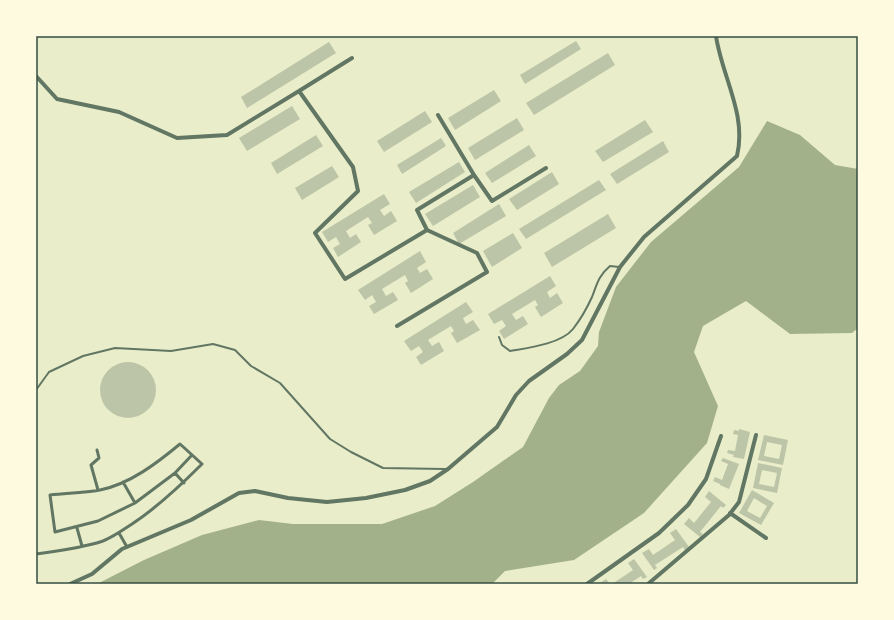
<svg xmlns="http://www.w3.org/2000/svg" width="894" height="620" viewBox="0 0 894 620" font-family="'PT Sans Narrow',sans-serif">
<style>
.water{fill:#a3b18a}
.building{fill:#bcc5a7;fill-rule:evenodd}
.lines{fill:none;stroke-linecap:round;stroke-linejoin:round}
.service{stroke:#617663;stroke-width:2}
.pedestrian{stroke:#617663;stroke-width:3}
.minor{stroke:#617663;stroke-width:4}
.neatline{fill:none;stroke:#344e41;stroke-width:1.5}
</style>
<rect width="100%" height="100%" fill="#e9edc9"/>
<path class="water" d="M767 121 800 135 835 165 858 169V328L852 333 790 334 746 301 703 326 694 352 718 406 707 443 644 513 574 560 505 571 492 584H97L144 560 202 535 259 520 293 524H382L435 506 473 482 523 447 549 398 559 385 580 371 598 346 599 332 616 287 651 242 739 167Z"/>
<path class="building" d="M576 41 581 49 525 84 520 75Z
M329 42 336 53 247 108 241 97Z
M608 53 615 65 534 115 526 103Z
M494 90 501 101 455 130 448 118Z
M292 106 300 119 247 151 239 138Z
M425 111 432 122 384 152 377 141Z
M517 118 524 130 475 160 468 148Z
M645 120 653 132 603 162 595 151Z
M316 135 323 146 277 174 271 163Z
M441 138 446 146 402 174 397 165Z
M663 141 669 152 617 184 610 174Z
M529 145 536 156 492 183 485 173Z
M459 162 465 172 416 203 409 192Z
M332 166 339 177 302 200 295 188Z
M552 172 559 184 517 210 509 199Z
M599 180 606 190 526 239 519 229Z
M473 185 480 197 433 226 425 214Z
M384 194 390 204 380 210 384 216 391 211 397 221 374 235 368 225 372 223 368 217 346 231 350 238 356 234 361 242 338 257 333 248 340 244 336 237 328 242 322 232Z
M499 204 506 216 459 244 453 233Z
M608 214 616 228 552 267 544 253Z
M513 233 522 248 492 267 483 251Z
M420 251 426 262 417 268 420 273 427 269 433 279 411 293 405 283 408 281 405 275 382 289 386 296 393 292 398 300 374 314 369 306 376 302 372 295 365 300 358 290Z
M550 276 556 286 547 292 550 298 557 293 563 303 541 317 535 307 538 305 535 300 512 314 516 320 523 316 528 324 504 339 499 331 506 326 502 320 494 324 488 314Z
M466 302 473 312 463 318 466 324 473 320 480 330 457 343 451 333 454 331 451 326 428 340 432 346 439 342 444 351 421 365 416 357 423 352 419 346 411 351 404 341Z
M100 390a28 28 0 1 1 56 0a28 28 0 1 1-56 0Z
M739 429 750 432 744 459 733 457 734 455 727 453 728 450 735 451 738 435 733 434 734 430 739 431Z
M764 435 788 440 783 465 758 460ZM767 442 782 445 779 459 764 456Z
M723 458 739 464 729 489 720 485V484L713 481 715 477 722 480 728 464 721 461Z
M758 463 782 468 777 493 753 488ZM762 470 777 473 774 487 759 484Z
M752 490 774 503 761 525 739 513ZM754 498 767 506 760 518 747 511Z
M709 491 726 505 723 508 721 506 700 532 703 534 700 537 684 524 689 518 694 523 711 502 705 497Z
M676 529 689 547 685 550 683 547 655 565 657 568 654 570 642 553 649 549 653 555 675 540 670 533Z
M634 559 647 577 643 579 641 576 629 584H612L633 570 628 563Z
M606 579 610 584H601L600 583Z"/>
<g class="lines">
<path class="service" d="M499 337 502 345 510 351C527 348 561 344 573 329 580 320 587 308 592 297 597 284 599 275 610 266L619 267
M36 390 49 372 83 356 115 348 171 351 213 344 235 350 251 366 280 383 330 439 351 452 383 468 445 469"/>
<path class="pedestrian" d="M97 450 99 458 91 465 98 490
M175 473 184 483
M135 503 175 473 192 455
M77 528 82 546
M119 533 127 547
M36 554C58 551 82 548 103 541 113 537 123 530 132 524 158 507 180 486 202 464L180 444C157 463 130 484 100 490 83 493 67 493 50 495L55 532 98 521 135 503 123 482"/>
<path class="minor" d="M352 58 299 91 353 167 358 191 315 233 345 279 427 230 477 253 487 272 397 326
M36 76 57 99 119 112 177 138 227 135 299 91
M474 175 492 201 546 168
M427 230 417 210 474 175 438 115
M730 513 766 538
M70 584 92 574 122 549 191 520 239 493 255 491 288 498 327 502 366 498 405 490 430 481 448 469 497 427 516 395 529 381 567 354 582 340 620 267 644 237 737 156C747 114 722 77 716 36
M587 584 659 533 688 505 706 479 721 436
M648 584 729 515 739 502 756 435"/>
</g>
<rect width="894" height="620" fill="none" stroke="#fefae0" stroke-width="74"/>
<rect x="37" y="37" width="820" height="546" class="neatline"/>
</svg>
